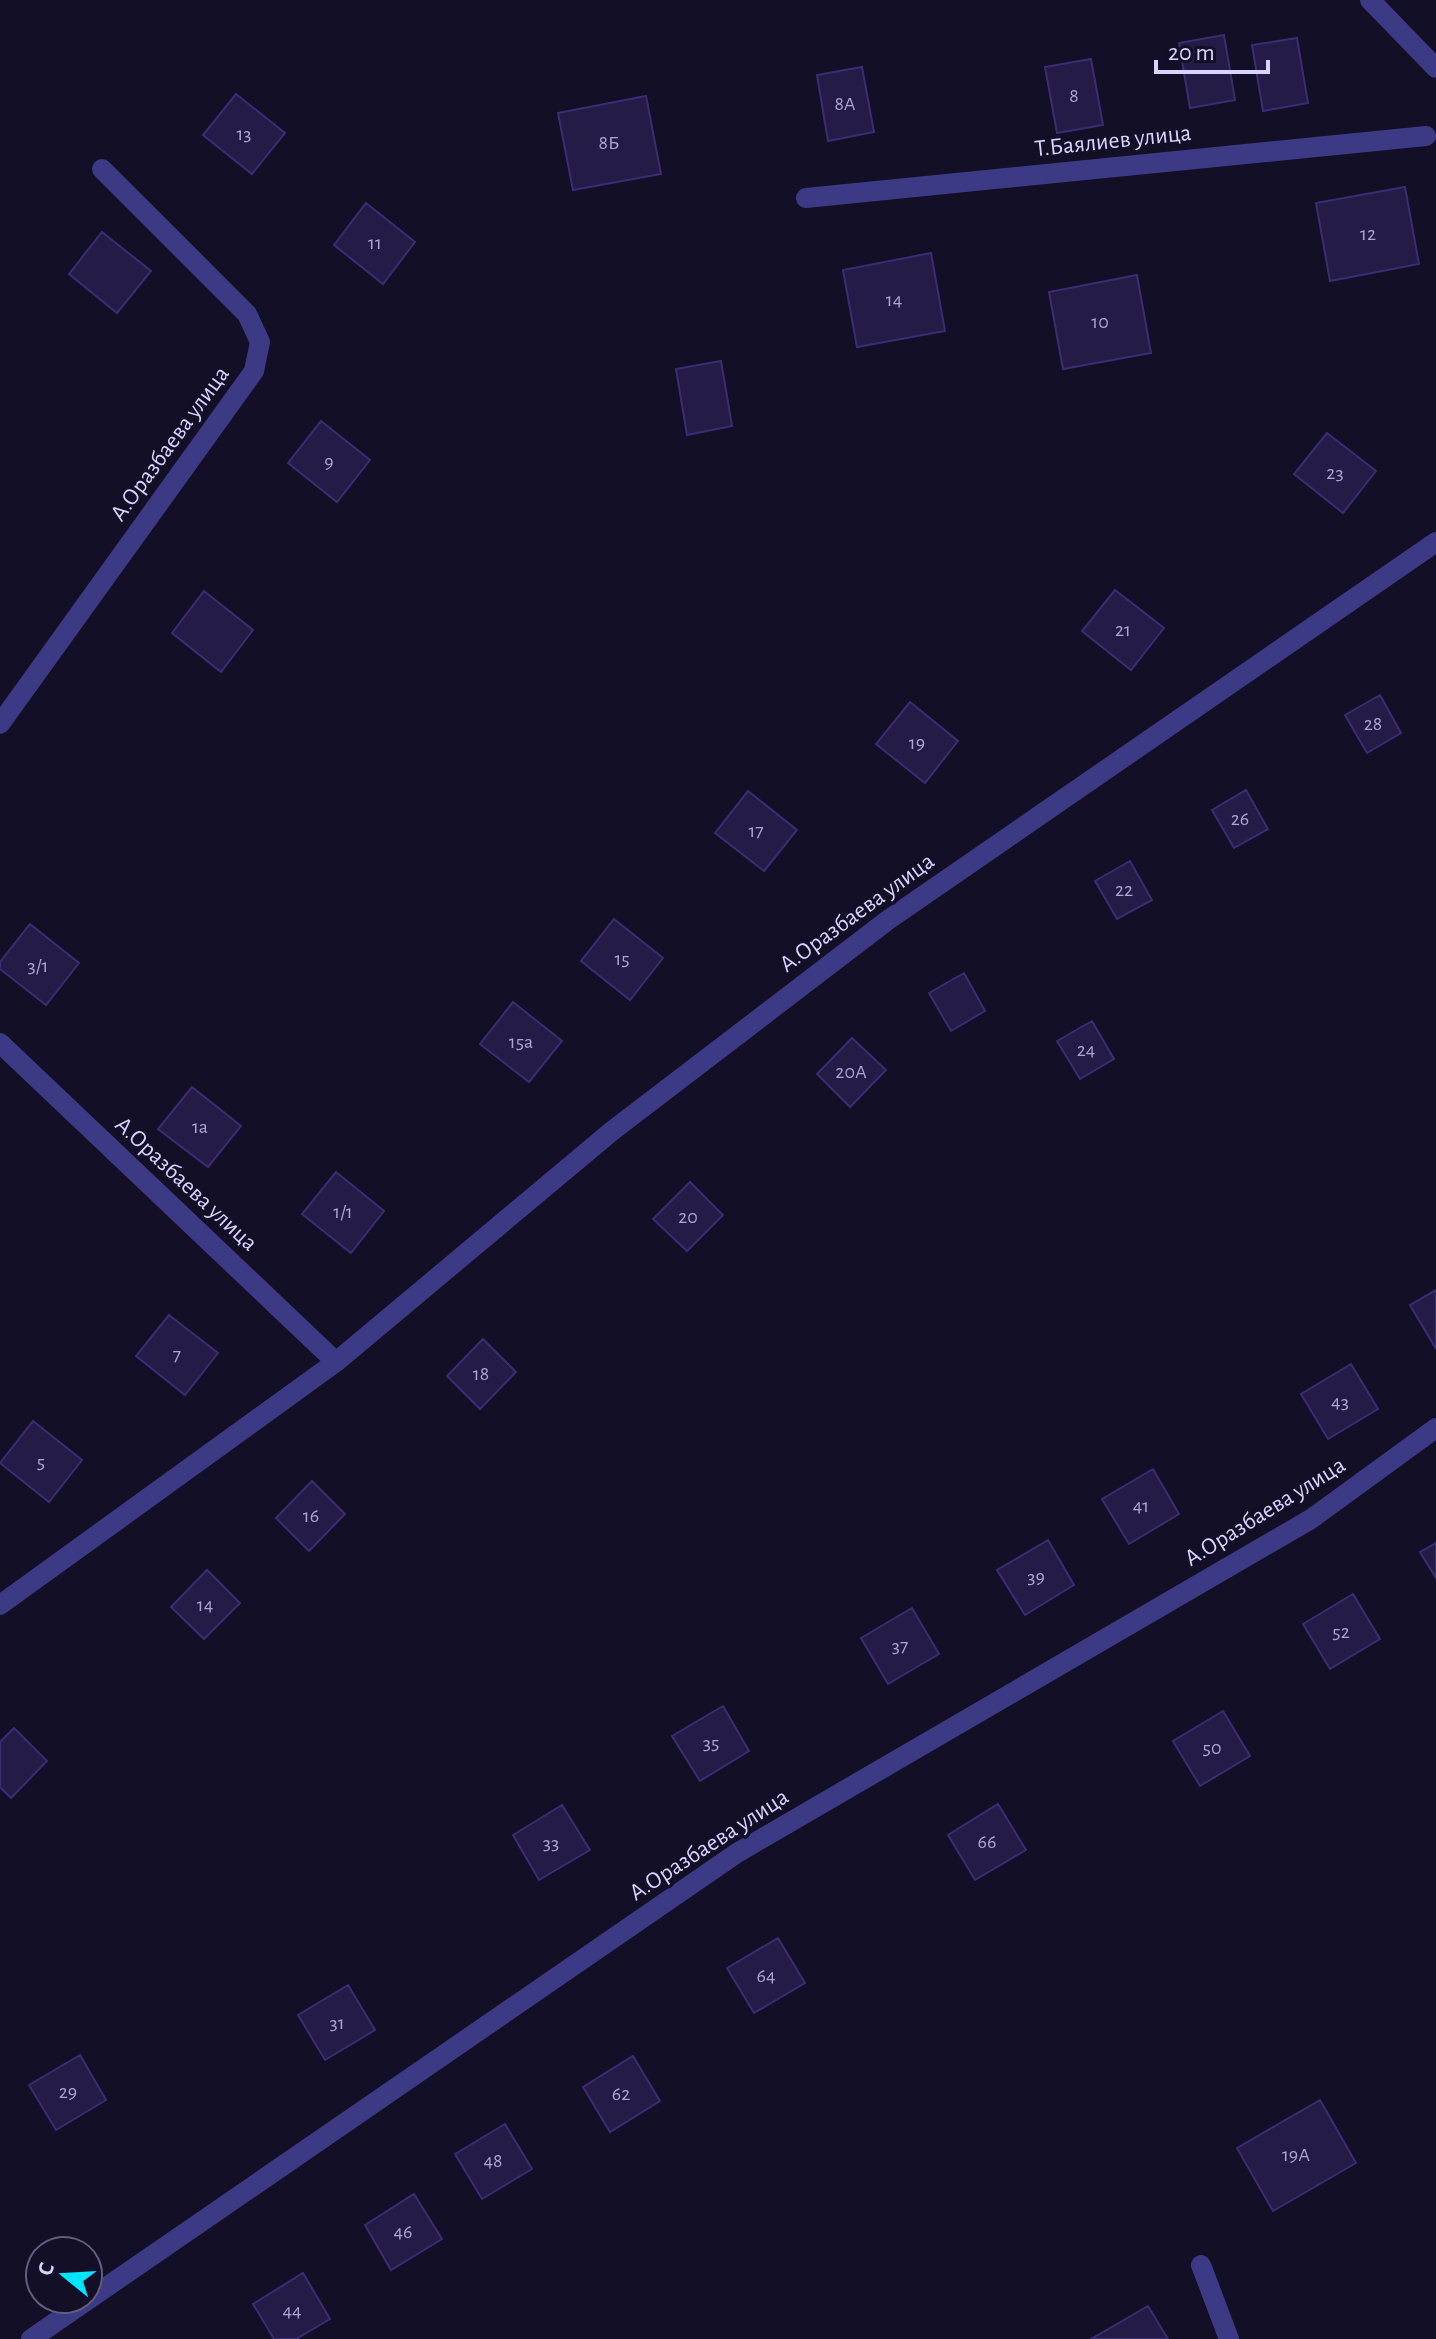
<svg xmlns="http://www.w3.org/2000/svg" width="1436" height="2339" viewBox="0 0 1436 2339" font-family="'Alegreya Sans',sans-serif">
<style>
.building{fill:#241b47;stroke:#3b2d73;stroke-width:2}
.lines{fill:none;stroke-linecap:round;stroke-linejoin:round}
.street{stroke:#3d3a85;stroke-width:20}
.labels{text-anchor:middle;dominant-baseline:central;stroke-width:7;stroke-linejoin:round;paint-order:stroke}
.number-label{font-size:20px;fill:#aca6d1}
.street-label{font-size:24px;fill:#d9d4ff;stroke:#130f26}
</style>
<rect width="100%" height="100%" fill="#130f26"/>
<path class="building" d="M1224 35 1235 100 1190 108 1179 43Z
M1297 38 1308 103 1263 111 1252 45Z
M1091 59 1103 125 1057 133 1045 67Z
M862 67 874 132 828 141 817 75Z
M236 94 285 133 252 174 203 135Z
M646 96 661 174 573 190 558 113Z
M1405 187 1419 264 1330 281 1316 203Z
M366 203 415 242 383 284 334 245Z
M102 232 151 271 117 313 69 274Z
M931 253 945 331 857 347 843 270Z
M1137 275 1151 353 1063 369 1049 292Z
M721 361 732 426 687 435 676 369Z
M321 421 370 460 337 502 288 463Z
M1327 433 1376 471 1343 513 1294 474Z
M1115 590 1164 628 1131 670 1082 631Z
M204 591 253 630 221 672 172 633Z
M1380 695 1401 733 1367 753 1345 715Z
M910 702 958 741 925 783 876 744Z
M1246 790 1268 829 1234 848 1212 810Z
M748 791 797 830 764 871 715 833Z
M1130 861 1152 900 1117 919 1095 881Z
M614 919 663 958 630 1000 581 961Z
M30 924 79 963 46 1005 0 969V962Z
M964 973 985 1011 951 1031 929 993Z
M513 1002 562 1041 529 1082 480 1044Z
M1092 1021 1114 1059 1080 1079 1057 1041Z
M852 1038 886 1070 850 1107 817 1074Z
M192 1087 241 1126 208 1167 158 1129Z
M336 1172 384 1211 351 1253 302 1214Z
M690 1182 723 1215 687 1251 653 1219Z
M1436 1290V1349L1410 1305Z
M169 1315 218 1353 185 1395 136 1356Z
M483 1339 516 1372 480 1409 447 1376Z
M1351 1364 1378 1409 1328 1439 1301 1394Z
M33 1421 82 1460 49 1502 0 1463Z
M1153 1469 1179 1514 1129 1544 1102 1499Z
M312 1481 345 1514 309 1551 276 1518Z
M1048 1540 1074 1585 1025 1615 997 1570Z
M1436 1543V1578L1420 1552Z
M207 1570 240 1603 204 1639 171 1607Z
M1353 1594 1380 1639 1330 1669 1303 1624Z
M912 1608 939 1654 888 1684 861 1638Z
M723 1706 749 1751 700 1781 672 1736Z
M1223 1711 1250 1756 1200 1786 1173 1741Z
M14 1728 47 1761 11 1798 0 1787V1742Z
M998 1804 1026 1850 975 1880 948 1835Z
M562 1805 590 1850 539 1880 513 1835Z
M778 1938 805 1983 754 2013 727 1968Z
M348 1985 375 2030 325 2060 298 2015Z
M80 2055 106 2100 56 2130 29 2085Z
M633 2056 660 2101 610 2132 583 2087Z
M1320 2100 1356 2163 1273 2211 1237 2148Z
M505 2124 532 2169 482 2199 455 2154Z
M414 2194 442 2239 391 2270 365 2225Z
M303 2273 330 2319 296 2339H274L253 2304Z
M1148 2306 1168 2339H1091Z"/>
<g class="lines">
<path class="street" d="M1370 0 1436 68
M806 198 1426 136
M0 724 254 371 260 342 247 314 102 169
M0 1043 336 1362
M0 1605 336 1362 612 1131 888 920 1436 542
M1201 2265 1229 2339
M31 2339 737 1853 1311 1519 1436 1428"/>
</g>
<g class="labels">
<g class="number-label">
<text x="1074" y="96">8</text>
<text x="845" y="104">8А</text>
<text x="244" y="134">13</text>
<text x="609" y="143">8Б</text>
<text x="1368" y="234">12</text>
<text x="375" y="243">11</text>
<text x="894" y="300">14</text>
<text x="1100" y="322">10</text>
<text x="329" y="462">9</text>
<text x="1335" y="473">23</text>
<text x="1123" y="630">21</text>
<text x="1373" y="724">28</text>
<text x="917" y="743">19</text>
<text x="1240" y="819">26</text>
<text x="756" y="831">17</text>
<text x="1124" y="890">22</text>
<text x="622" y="959">15</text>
<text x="38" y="966">3/1</text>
<text x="521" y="1042">15а</text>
<text x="1086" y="1050">24</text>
<text x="851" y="1072">20А</text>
<text x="200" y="1127">1а</text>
<text x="343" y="1212">1/1</text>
<text x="688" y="1217">20</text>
<text x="177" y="1355">7</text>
<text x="481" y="1374">18</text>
<text x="1340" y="1402">43</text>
<text x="41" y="1462">5</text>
<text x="1141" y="1506">41</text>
<text x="311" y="1516">16</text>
<text x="1036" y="1577">39</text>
<text x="205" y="1605">14</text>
<text x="1341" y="1632">52</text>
<text x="900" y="1646">37</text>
<text x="711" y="1743">35</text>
<text x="1212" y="1748">50</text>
<text x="987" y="1842">66</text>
<text x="551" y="1843">33</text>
<text x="766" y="1976">64</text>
<text x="337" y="2023">31</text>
<text x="68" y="2092">29</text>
<text x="621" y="2094">62</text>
<text x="1296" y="2155">19А</text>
<text x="493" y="2161">48</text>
<text x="403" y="2232">46</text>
<text x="292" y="2311">44</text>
</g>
<g class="street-label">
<text transform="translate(1113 141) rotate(-6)">Т.Баялиев улица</text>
<text transform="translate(170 444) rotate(-54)">А.Оразбаева улица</text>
<text transform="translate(857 913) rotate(-36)">А.Оразбаева улица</text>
<text transform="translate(186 1184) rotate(43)">А.Оразбаева улица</text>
<text transform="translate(1265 1512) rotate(-32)">А.Оразбаева улица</text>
<text transform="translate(709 1845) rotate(-33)">А.Оразбаева улица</text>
</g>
</g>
<g transform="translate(64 2275) rotate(288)"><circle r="38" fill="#130f26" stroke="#625e7d" stroke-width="2"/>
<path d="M0-6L14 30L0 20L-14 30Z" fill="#00e5ff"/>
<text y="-12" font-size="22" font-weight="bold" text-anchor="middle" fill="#d9d4ff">С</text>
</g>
<path d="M1156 60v12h112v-12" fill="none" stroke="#d9d4ff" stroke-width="4"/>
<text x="1168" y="60" font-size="24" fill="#d9d4ff" stroke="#130f26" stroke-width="6" paint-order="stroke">20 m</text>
</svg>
